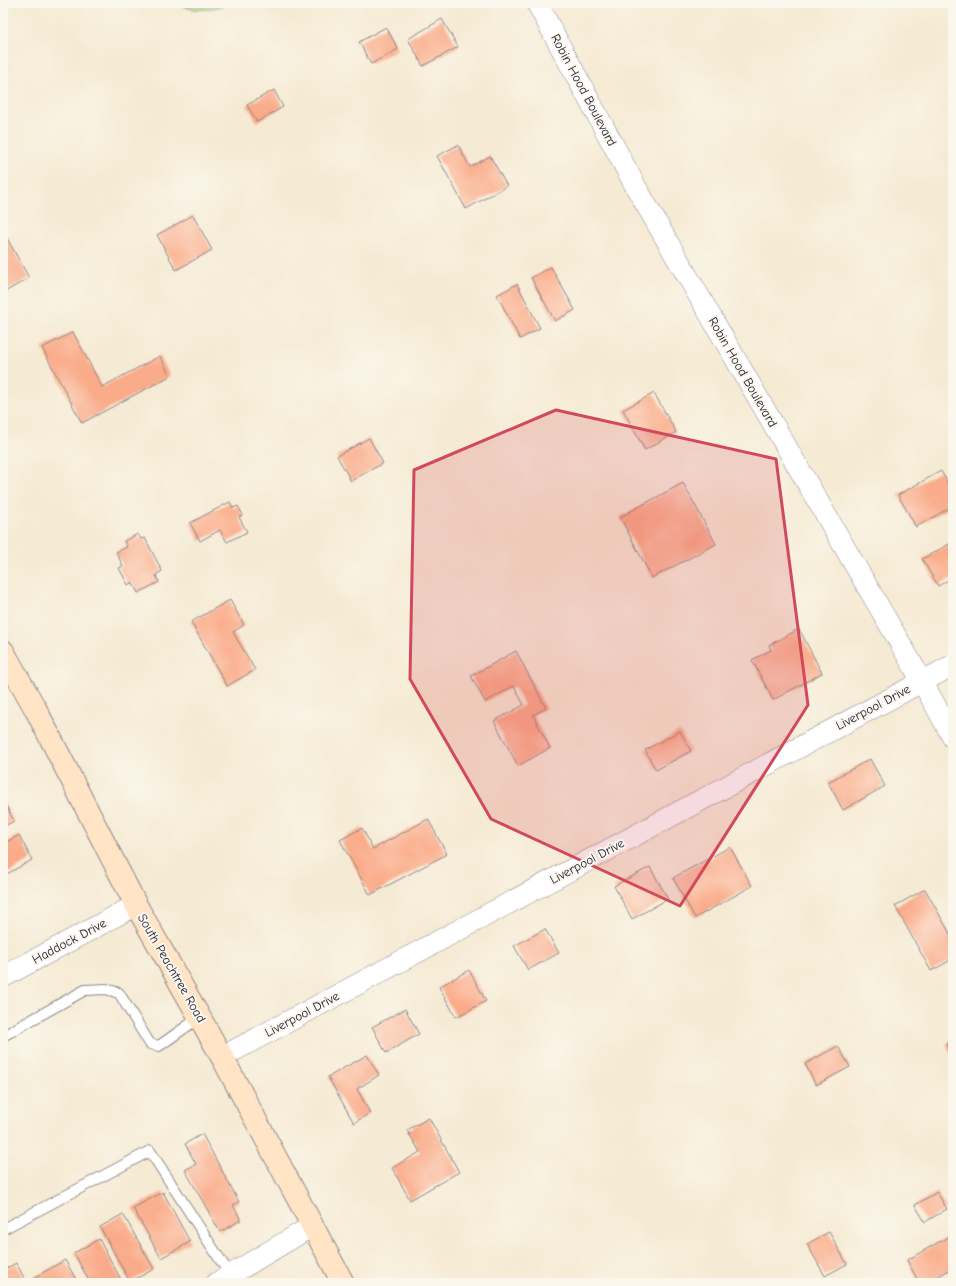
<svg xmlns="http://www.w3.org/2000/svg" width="956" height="1286" viewBox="0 0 956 1286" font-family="'Comic Neue',sans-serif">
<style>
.green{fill:#adda87;stroke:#687e61}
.building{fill:#faab89}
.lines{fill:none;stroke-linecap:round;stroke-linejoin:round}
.service-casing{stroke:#8c8687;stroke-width:12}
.minor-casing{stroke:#8c8687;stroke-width:22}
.secondary-casing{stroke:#8c8687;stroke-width:24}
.service{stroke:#fff;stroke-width:10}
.minor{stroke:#fff;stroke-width:21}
.secondary{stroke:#ffe4c6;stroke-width:22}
.marked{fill:#d1495b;fill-opacity:0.2;stroke:#d1495b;stroke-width:3;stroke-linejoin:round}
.labels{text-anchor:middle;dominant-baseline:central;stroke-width:4;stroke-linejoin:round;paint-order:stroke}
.street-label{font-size:13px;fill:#22223b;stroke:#fbf7ec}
</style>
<rect width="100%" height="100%" fill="#fbf7ec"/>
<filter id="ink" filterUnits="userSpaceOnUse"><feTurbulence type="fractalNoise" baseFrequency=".025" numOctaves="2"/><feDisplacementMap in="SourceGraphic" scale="8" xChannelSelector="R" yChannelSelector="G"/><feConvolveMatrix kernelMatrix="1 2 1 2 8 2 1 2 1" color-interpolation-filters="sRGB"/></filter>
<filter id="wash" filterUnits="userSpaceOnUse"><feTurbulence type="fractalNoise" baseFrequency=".012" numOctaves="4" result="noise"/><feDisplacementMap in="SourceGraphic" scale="16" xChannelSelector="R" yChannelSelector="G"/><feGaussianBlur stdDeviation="0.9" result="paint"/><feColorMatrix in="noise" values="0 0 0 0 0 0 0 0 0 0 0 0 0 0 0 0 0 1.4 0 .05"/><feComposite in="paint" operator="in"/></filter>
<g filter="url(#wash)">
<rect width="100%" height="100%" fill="#f5ead3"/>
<path class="green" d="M175 3H231C209 10 196 13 175 3Z"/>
<g id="blocks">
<path class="building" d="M442 19 458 47 423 66 408 39Z
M386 27 398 49 371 64 359 42Z
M274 90 283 107 257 122 247 105Z
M458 145 470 167 490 156 507 186 466 209 437 156Z
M193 215 212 250 176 270 157 235Z
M3 231 29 278 3 293Z
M551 267 575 310 555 321 531 278Z
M517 284 540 328 520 339 497 295Z
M73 332 102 387 160 356 170 376 82 423 42 348Z
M654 393 676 432 645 450 623 410Z
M369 438 383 463 351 481 337 456Z
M941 471 953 492V506L916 527 898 495Z
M683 483 716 544 652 578 620 517Z
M230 502 233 508 238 506 243 515 239 517 247 532 227 542 220 530 200 541 190 523Z
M138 534 141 539 145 538 162 571 156 575 159 582 138 593 132 582 128 585 119 568 123 566 116 552 127 547 124 541Z
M953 542V583L950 579 938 586 922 559Z
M230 600 244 625 233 632 255 670 227 686 191 622Z
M799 629 822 673 773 700 752 660 771 650 769 645Z
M516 651 546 708 533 715 550 748 518 766 494 721 524 705 514 686 485 702 471 676Z
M680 731 691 751 656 770 645 750Z
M870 759 885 786 843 810 828 782Z
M3 800 14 821 3 827Z
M428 819 447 854 370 895 340 840 362 828 373 849Z
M19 835 32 860 3 876V844Z
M730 847 752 886 695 918 673 878Z
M650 867 668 899 632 919 614 886Z
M925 889 953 939V959L931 971 895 906Z
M545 929 559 953 528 970 514 946Z
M469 970 486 1001 456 1017 439 987Z
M405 1009 419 1034 386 1053 372 1027Z
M953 1040V1057L946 1044Z
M838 1046 850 1067 816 1085 805 1064Z
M367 1055 379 1075 357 1089 370 1113 354 1123 328 1077Z
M429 1118 459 1172 410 1200 392 1168 420 1152 407 1130Z
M202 1134 239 1202 233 1205 241 1220 220 1232 185 1170 196 1164 185 1144Z
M163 1192 190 1242 161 1258 133 1208Z
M937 1192 947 1209 925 1222 915 1205Z
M123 1214 154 1269 130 1282 100 1227Z
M829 1232 847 1264 825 1276 807 1244Z
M953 1234V1268L926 1283H919L907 1260Z
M99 1239 123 1283H90L74 1253Z
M65 1260 78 1283H38L35 1277Z
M16 1263 27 1283H3V1270Z"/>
</g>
</g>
<g filter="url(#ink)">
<use href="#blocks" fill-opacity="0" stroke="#8c8687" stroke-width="1"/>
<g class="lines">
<defs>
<path id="service" d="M3 1036 85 990 106 989 119 993 150 1044 159 1046 200 1017
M3 1229 150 1151 232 1278"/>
<path id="minor" d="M537 3 637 189 922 681 953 738
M3 977 136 905
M222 1057 953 665
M217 1283 312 1226"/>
<path id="secondary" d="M3 651 35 708 136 905 222 1057 343 1283"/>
</defs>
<use href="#service" class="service-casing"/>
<use href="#minor" class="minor-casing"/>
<use href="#secondary" class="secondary-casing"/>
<use href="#service" class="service"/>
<use href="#minor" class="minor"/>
<use href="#secondary" class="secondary"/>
</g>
</g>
<path class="marked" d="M556 410 776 459 808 705 680 906 491 819 410 679 414 470Z"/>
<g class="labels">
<g class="street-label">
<text transform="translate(584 90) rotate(62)">Robin Hood Boulevard</text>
<text transform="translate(743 372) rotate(60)">Robin Hood Boulevard</text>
<text transform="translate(873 707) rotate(-28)">Liverpool Drive</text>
<text transform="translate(587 861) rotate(-28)">Liverpool Drive</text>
<text transform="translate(69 941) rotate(-28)">Haddock Drive</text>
<text transform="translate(172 968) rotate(60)">South Peachtree Road</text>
<text transform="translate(302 1014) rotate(-28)">Liverpool Drive</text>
</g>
</g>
<rect width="956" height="1286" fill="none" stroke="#fbf7ec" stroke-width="16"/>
</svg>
